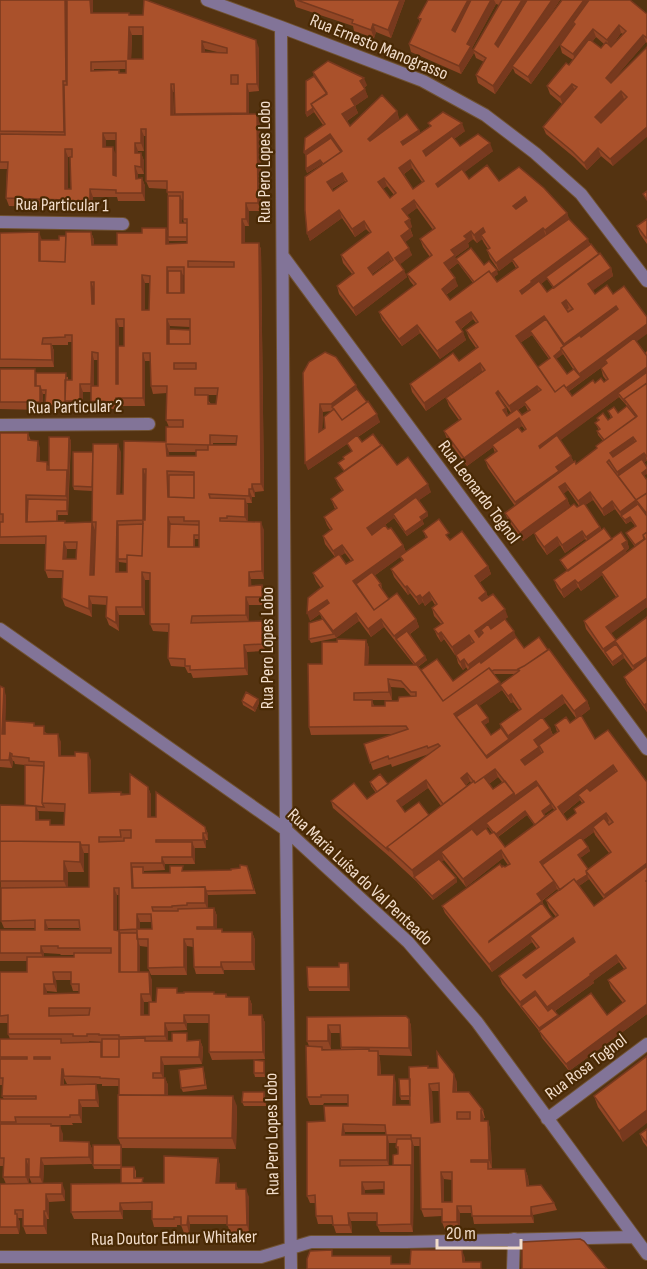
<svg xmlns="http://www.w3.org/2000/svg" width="647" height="1269" viewBox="0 0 647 1269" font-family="'Sofia Sans Condensed',sans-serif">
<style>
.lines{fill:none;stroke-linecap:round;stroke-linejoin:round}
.minor-casing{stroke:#705232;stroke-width:14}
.minor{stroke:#827498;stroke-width:12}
.wall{fill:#924625;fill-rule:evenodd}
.shaded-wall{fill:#77391e}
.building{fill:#aa512b;stroke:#77391e;stroke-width:1.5;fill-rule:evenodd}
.labels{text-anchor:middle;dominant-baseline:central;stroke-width:4.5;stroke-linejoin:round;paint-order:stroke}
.street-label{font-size:18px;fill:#f2ddcb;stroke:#492904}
</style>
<rect width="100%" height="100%" fill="#543311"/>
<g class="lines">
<defs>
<path id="minor" d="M207 0 281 27 423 81 485 115 535 153 581 194 647 281
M281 27 286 830 291 1269
M0 222 123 224
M283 256 647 749
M0 425 149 424
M0 629 286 830 408 942 477 1022 647 1254
M547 1119 647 1044
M0 1257H261L311 1242H406L634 1237
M513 1269 514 1239"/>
</defs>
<use href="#minor" class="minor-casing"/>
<use href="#minor" class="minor"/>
</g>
<path class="wall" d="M0 0H93V13H129V15L259 48V91L249 92V114L260 122 261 211H249V226H245V243H259L261 250 264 491 255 492V497H252V503H247L248 506V522L264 530V579H251V586L262 585 265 593V605H249V622L265 629V651L247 652 248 675 193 678 191 673H188L185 667 171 666 168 658V632L153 631 150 624V580H145V615H119V631L109 625 106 617 107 605 92 604V617L65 606 62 598V578H48L45 570 46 544H0V433H28L31 441 40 448V461L49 466 69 437 71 441 68 515H58V521L66 523 92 522 95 530 93 575H94L96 530H95L92 522V491L74 490 73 486 121 452 120 494H123L166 442 169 427 166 420 167 393 153 394 151 386 150 361H145V406H119V409H94L91 401V392H83V409L68 408V410H47L45 406 46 394H43L42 410 0 409V369L68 377V380H72V342H68V345H52L54 351V367H0V233L42 240H59L66 236 91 232 94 240V245H117L142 233 166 228 168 231V196L167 189 149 188 146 181V136H144V151H138V153H141L144 161V174H138V178H142L145 186V201H118L117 197H93V212H68L66 207 9 206 6 198 7 169H0ZM132 35H143V59H131ZM205 49 217 52H205ZM94 69H126V73H120L119 70 94 71ZM173 92H175V115H174ZM106 140H116V154L106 147ZM68 157H72L71 189H68ZM182 200H183V219L184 223H182ZM169 241H187V243L169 244ZM183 275H184V293H183ZM145 283H149V310H145ZM170 326 190 327V330L170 329ZM119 327H124V346H119ZM94 360H98V386H94ZM204 395H217L216 404H211ZM213 443H237L236 445H213ZM169 452H196V456H169ZM195 539H199V547H195ZM67 549H76V559H66ZM119 562 127 563V572H119Z
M294 0H405L391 38 376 32 374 38 354 31 353 26 296 7Z
M428 0H560L543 25 647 14V43L646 42 612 81 647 47 613 166 601 156 587 170 575 158 546 134 543 127 562 104 550 94 547 86 573 60 562 53 560 45 574 25 531 84 515 73 513 68 495 94 478 83 476 75 484 62 476 58 473 50 499 5 496 4 472 48 474 53 461 74 411 52 409 44 420 22 418 18ZM621 33 623 34 611 47ZM596 37 604 44 601 48 592 42ZM624 99V100L601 122Z
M313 72 367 85 364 88 368 97 355 106 358 113 347 121 350 126 397 111 399 119 395 123 419 130 420 133 430 126 428 123 465 131 454 139 460 146 493 151 464 172 469 179 499 181 567 213 569 219 611 268 613 276 593 290 595 294 607 285 637 342 645 353 647 351V460L644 463V476L647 480V607L611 633 616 640 647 617V712L627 684 624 677 633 670 624 658 613 666 586 629 584 621 616 597 604 579 602 575 581 591 578 587 564 598 557 588 554 580 567 571 562 564 560 560 587 541 585 539 565 553 560 545 547 555 537 541 534 533 579 506 568 490 563 494 567 499 570 506 523 541 508 520 505 513 515 506 488 468 485 460 495 453 493 447 467 466 447 439 444 431 459 420 449 406 446 398 483 371H482L426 411 412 392 410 384 459 361 476 348 469 338 466 330 476 323 473 319 461 329 466 340 440 359 420 333 402 346 382 320 379 312 414 286 410 281 407 274 430 257 423 247 420 239 433 230 417 208 407 215 412 227 410 228 413 236 405 242 412 255 400 264 407 277 356 316 339 294 337 286 352 274 343 263 341 255 370 233 366 229 355 237 342 218 310 241 307 233 322 165V164L307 173 306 169V157L304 152 323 125 314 112 307 117 306 113 314 76ZM412 168 422 182 413 189 404 174ZM345 181 346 182 333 191 332 189ZM387 186 394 195 390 198 383 189ZM473 239 477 243 482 239 484 243 488 249 487 250 490 258 499 271 512 261 516 268 497 282 494 277 498 274 484 265 456 259 455 257 469 247 468 243ZM391 260V261L373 275 372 274ZM458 263 473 283 450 300 446 295 458 286 449 270ZM547 279 553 288 547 292 541 284ZM532 335 549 359 538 367 520 343ZM563 354 573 369 567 374 556 359ZM606 364 601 368 603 376 606 380 604 382 595 383 572 396 568 392ZM619 397 627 406 618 413 608 411 611 418 608 420 597 418 598 421 595 423 599 430 597 431 598 435 603 441 596 446 597 448 576 464 574 462 560 440ZM501 399 511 413 508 415 506 408 500 400ZM525 405 528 411 522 415 518 410ZM522 426 525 430 522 432 519 428ZM593 500 604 516 615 509 626 524 631 521 635 526 626 533 628 537 635 547 626 553V551L629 548 627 541 612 539 602 530 585 505Z
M647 219V244L640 234 637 226Z
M303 373 357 389 380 422 358 437 362 442 381 445 397 465 431 492 419 500 427 512 428 516 422 520 424 524 407 536 394 518 372 535 388 529 403 545 406 552 426 538 423 531 451 539 488 566 491 574 479 583 486 592 488 597 508 617 491 629 516 637 524 648 587 701 590 709 581 716 595 739 647 782V1014L569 1071 542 1038 539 1031 502 984 499 976 537 949 532 942 492 972 445 913 442 906 502 867H505L508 865 503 858 466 887 444 860 441 862 456 878 457 882 433 900 416 881 391 858 333 808 331 801 367 799 376 793 371 786 370 782 388 784 429 754 392 767 391 764 373 770 364 744 394 734 311 735 309 727 322 664 337 642 366 640 369 648 368 665H414L384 627 371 637 359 621 336 638 311 643 309 639 322 619 320 614 310 621 321 588 316 581 313 573 335 557 325 544 323 536 331 531 327 525 324 517 335 509 331 499 342 491 338 485 335 478 344 472 338 463 352 451 347 444 308 470ZM331 411 325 428 322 430 323 412ZM345 553 351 561 346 564 340 556ZM400 557 402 561 391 569 394 577 408 595 410 593 419 605 423 602 425 606 432 600 435 605 432 608 434 616 441 624 434 629 437 636 441 642 444 639 455 655 472 643H473L456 655 458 663 463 670 466 667 468 670 453 681 421 670 418 667 427 660 410 634 419 627 416 619 389 599 381 589 382 588 381 584 374 576ZM494 674H515L500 684ZM391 687 404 688 411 696 385 706H374L372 700H392ZM502 690 511 703 513 702 519 710 500 724 501 728 491 735 484 725 489 722 488 718 479 706ZM565 703 576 718 570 723 555 725 557 732 553 735 550 728 543 719ZM498 777 502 782 493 789 489 784ZM470 781 471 783 467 786 466 785ZM428 788 441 806 429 815 405 812 401 807ZM580 800 582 803 574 809 576 813 567 820 563 814ZM553 808 554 810 545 816 544 814ZM527 815 534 825 505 847 498 837ZM488 827 492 833 490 834 486 828ZM594 832 595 835 609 853 588 869 580 858 590 851 588 847 583 840ZM589 879 604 899 594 906 579 886ZM557 889 559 891 546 900 549 908 556 917 553 919 544 906 542 901ZM619 962 624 969 608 980 611 988 623 1003 607 1015 559 1017 555 1011 594 983 593 981Z
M0 686 6 696 5 721 34 723 35 726 61 742V756L91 760V792L130 794 148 787 151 795V817L205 827 208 834V840H206V848H195V864H165V870L144 871V873H170L184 871 249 870 256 894 208 895V908H214L217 916V929H222L223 932H252L255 940V970H224V974H196L194 967 193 947 187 946V975H151L148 968V947L140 946V972L152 980V1002H144V1015H149L156 1002 179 993 214 992V994H226L228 997H249L252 1005V1015H262L265 1023V1059L212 1060 209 1052V1023H187V1030L168 1031V1041L200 1040 203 1048 202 1064 164 1065V1078H165L168 1085V1095L237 1106 236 1149 122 1148 118 1138 119 1086H102V1084H67L64 1078V1085L98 1092 99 1107H82V1123H72L73 1125H52V1126L63 1134V1141L89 1142 92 1149V1164L44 1165 43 1184 65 1191V1201L49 1202V1219H47V1234H26L23 1226V1218H18L20 1222 19 1234H0V1184H6L3 1177V1166H0V1099H4L2 1096 3 1085H0V1039H10L8 1034V1023H0V972H27V961H0V930H35V928H4L1 921 0 805H25V765L15 764 14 761H13L12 768 0 767ZM38 811 65 812 64 825H51L39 820ZM84 853H89V887H68V872H84ZM117 895H119V930L120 934 119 931H117ZM140 922H151L152 929H140ZM48 928H80V930H48ZM44 953 60 954 61 955H74V957H44ZM56 980H71V984L73 991H79V993H47V991L57 992ZM89 1041 101 1042 102 1043V1046L101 1042H89ZM29 1167V1177L32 1184H29Z
M258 699 259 703 255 712 243 705 242 701Z
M348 963 349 967 350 991H309L308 987 339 967Z
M307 1017 409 1019 411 1026 412 1056 379 1055 380 1059 381 1075 396 1083V1105H410V1100H401L400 1096 410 1079 429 1068 457 1082V1092L483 1110 485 1118H484V1121H488L490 1129 492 1168H490L491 1169H525L528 1177 529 1186 554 1203 557 1210 533 1215 534 1223 474 1224 472 1213H460V1229L445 1230 442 1222V1216L424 1217 421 1209 420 1146H414L413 1232H380L377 1225V1221H351L352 1233H336L333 1224H318L316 1216 315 1203H310L307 1196 325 1121 348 1106V1103H324L323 1105H310L307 1097 309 1046 307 1041ZM331 1033H340L341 1049 323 1050V1049H331ZM432 1091H439L440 1122 433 1123ZM345 1132H386V1135H345ZM389 1143H397L396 1147 398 1151V1154L393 1165H389ZM444 1179 452 1180V1202H444ZM384 1189V1194H365V1190Z
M647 1056 623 1142 598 1107 594 1096Z
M265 1065V1077H255L254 1073Z
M203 1067 204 1071 207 1089 183 1092 181 1088Z
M264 1092 265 1096 266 1106H244L242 1102Z
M647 1129V1147L643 1142 640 1134Z
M122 1149V1167H134L136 1171V1178L144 1183H164L218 1158 220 1166 219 1183H236L238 1189 249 1197V1232H230L227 1224H190L189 1233H184L181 1225H177V1227H154L152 1219V1210H123V1219H74L71 1212 121 1183V1169H94L93 1165Z"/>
<path class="shaded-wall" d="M65 0H67L70 92 66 81Z
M90 0H93V21L91 13Z
M400 0H405L391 38 388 30Z
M468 0H474L455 38 452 30Z
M491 0H494L496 4 472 48 474 53 461 74 459 66 467 44Z
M522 0H529L497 52 495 44Z
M552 0H560L514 67 512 66 513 68 495 94 493 86Z
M584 0H592L573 22 574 25 531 84 528 77Z
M373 24 376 32 374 38 371 30Z
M619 25 621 33 610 48 607 40Z
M129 27 132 35 131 67 128 59Z
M593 29 596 37 576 62 573 54Z
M643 35 646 42 608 86 606 78Z
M256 40 259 48V91L257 84Z
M202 41 205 49V59L202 52Z
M364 78 367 85 362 89 360 81Z
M171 84 173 92 174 123 171 115Z
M247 84 249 92V121L247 113Z
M572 84 575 91 563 105 560 97Z
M365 89 368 97 355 106 358 113 345 122 342 114 351 99Z
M621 91 624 99 598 125 595 117Z
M313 108 314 112 307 117 306 113Z
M397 111 399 119 370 147 368 139Z
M257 114 260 122 261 211 258 203Z
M462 123 465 131 426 159 423 151Z
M647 127V137L613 166 610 159Z
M141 129 144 136V151L141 143Z
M419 130 422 137 404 150 401 142Z
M103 133 106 140V154L103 147Z
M330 134 333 142 307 160 304 152Z
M135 143 138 151V161L135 153Z
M490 143 493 151 438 192 436 184Z
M113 147 116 155V183L113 175Z
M598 148 601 156 587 170 584 163Z
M65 149 68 157V196L65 189Z
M141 153 144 161V174L141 167Z
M320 160 322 164 307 173 306 169Z
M410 160 412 168 402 175 399 168Z
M135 166 138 174V186L136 179Z
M342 173 345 181 330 190 327 182Z
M142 178 145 186V201L142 193Z
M384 178 387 186 381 190 378 182Z
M90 189 93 197V212L90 204Z
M180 196 182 200V227L180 223Z
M525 197 528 205 516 214 513 206Z
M414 200 417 208 405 217 402 209Z
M246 203 249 211V226L246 219Z
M339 210 342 218 310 241 307 233Z
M567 213 570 221 547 238 545 230Z
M242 219 245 226V251L242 243Z
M410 219 412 227 408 230 405 222Z
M364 221 366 229 355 237 352 229Z
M166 228 169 235 168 237 169 241V252L166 244Z
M483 228 486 236 481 235 482 239 477 243 474 235Z
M543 228 546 236 499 271 496 263Z
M410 229 413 236 403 244 401 236Z
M471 231 473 239 468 243 469 247 455 257 458 263 447 271 444 263 451 250 464 236Z
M39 232 42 240V265L39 261Z
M91 232 94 240V252L92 245Z
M588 239 591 247 546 277 547 279 523 299 520 291 531 281Z
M259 243 261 250 264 491 261 484Z
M409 248 412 255 398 266 395 258Z
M388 252 391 260 370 275 368 268Z
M611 268 613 276 591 292 588 284Z
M404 270 407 277 356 316 353 308Z
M497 270 498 274 478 289 476 285Z
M181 271 183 275V301L181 297Z
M142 275 145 283V318L142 310Z
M455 278 458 286 444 296 442 289Z
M91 282 94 289V311L92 304Z
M566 300 569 308 565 311 562 303Z
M616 306 618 313 565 348 564 344Z
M471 312 473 319 459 330 456 322Z
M544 316 547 323 530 331 532 335 518 344 516 336Z
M116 319 119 327V392L116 384Z
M167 319 170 326V348L167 344Z
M647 324V334L607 363 605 360 606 364 558 399 557 395 581 377 579 374Z
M417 325 420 333 402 346 399 339Z
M463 332 466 340 440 359 437 351Z
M51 344 54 351V367L52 360Z
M561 350 563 354 555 360 554 356Z
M92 352 94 360V392L91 384Z
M143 353 145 361V406L143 398Z
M480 363 482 371 426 411 424 403Z
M647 367V377L618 393 619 397 542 454 539 446Z
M80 384 83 392V409L80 401Z
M356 385 359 393 332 407 331 404Z
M40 386 43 394 42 410 40 402Z
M537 386 540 394 524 402 525 405 512 414 509 406Z
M498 391 501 399 498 401 496 393Z
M320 404 323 412 322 440 319 432Z
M506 408 508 415 505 418 503 410Z
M377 414 380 422 308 470 305 463Z
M519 418 522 426 467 466 464 458Z
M69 437 71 441 69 478 68 474Z
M633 437 636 445 613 461 610 453Z
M38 441 40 448V469L37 461Z
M118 444 121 452 120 501 117 494Z
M166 444 169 452 170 463 167 456Z
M644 453 647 460 620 480 617 472Z
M571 456 574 463 518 510 515 502 556 467Z
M143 469 146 477 145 528 143 520Z
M647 469V474L643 477 642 473Z
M67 470 69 478 68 515 67 511V500L66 496Z
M565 483 568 490 562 495 559 487Z
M252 484 255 492V497L252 489Z
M428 484 431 492 395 517 393 514 394 518 370 536 367 528Z
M249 489 252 497V503L249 496Z
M590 492 593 500 581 508 578 501Z
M26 495 29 503V529L26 522Z
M245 499 248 506V524L245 517Z
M567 499 570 506 523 541 520 533Z
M636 500 639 508 621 516 620 512Z
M612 501 615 509 604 516 602 509Z
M427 512 428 516 421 521 420 517Z
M168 517 171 524V551L168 547Z
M630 517 631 521 626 524 625 520Z
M422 520 424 524 407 536 405 532Z
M117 521 120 529 118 559 119 562V580L116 572Z
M92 522 95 530 93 583 90 575Z
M261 522 264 530V579L262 571Z
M600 527 603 534 589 545 586 537Z
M582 531 585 539 565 553 562 545Z
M557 537 560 545 547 555 544 547Z
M627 541 629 548 626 551 628 556 601 572 602 575 581 591 578 583Z
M64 542 67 549 66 567 63 559Z
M342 545 345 553 336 559 333 551Z
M403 545 406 553 357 588 353 581Z
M488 566 491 574 477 584 475 576Z
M142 572 145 580V615L142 607Z
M249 572 251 579 252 593 249 586Z
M575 580 578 587 564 598 561 590Z
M262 585 265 593V605L262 597Z
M407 586 410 593 408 595 405 587Z
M429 592 432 600 425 606 422 598Z
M486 592 489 600 482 605 479 598Z
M420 595 423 602 419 605 416 597Z
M89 596 92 604V617L89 609Z
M246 597 249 605V623L246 615Z
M647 598V607L609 635 606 627Z
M327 600 330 607 318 611 320 614 310 621 307 613Z
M116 607 119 615V631L116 623Z
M505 609 508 617 484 634 481 630 482 635 477 639 475 631Z
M356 613 359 621 336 638 333 631Z
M381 619 384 627 371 637 368 629Z
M416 619 419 627 398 642 394 636Z
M262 621 265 629V651L262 644Z
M514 631 517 639 471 673 468 665Z
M441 632 444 639 441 642 438 634Z
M469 635 472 643 455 655 452 647Z
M366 640 369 648 368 672 365 665Z
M615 641 617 648 605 652 603 649Z
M244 645 247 652 248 675 245 668Z
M623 654 624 658 613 666 612 662Z
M425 656 427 660 416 668 415 664Z
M647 657V666L636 674 633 666Z
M464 659 466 667 463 670 460 662Z
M388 679 391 687 392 700 389 692Z
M500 682 502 690 458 721 454 714Z
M4 688 6 696 5 741 2 734Z
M511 694 513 702 511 703 508 696Z
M562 695 565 703 486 761 485 757 509 739 508 736Z
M258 699 259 703 255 712 253 708Z
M587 701 590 709 577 719 574 711Z
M647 703V712L644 705Z
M488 718 489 722 483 726 482 722Z
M550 728 553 736 537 747 534 740Z
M58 734 61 742V764L59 756Z
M539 747 542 754 524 767 521 760Z
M10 753 13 761 12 768 9 760Z
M88 753 91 760V800L89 793Z
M613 765 616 773 582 799 578 795 580 800 561 815 558 807Z
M495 769 498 777 478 792 475 784Z
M467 773 470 781 464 786 461 778Z
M426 780 428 788 400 808 397 801Z
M536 781 539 789 486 823 488 827 446 858 441 852 444 860 417 880 414 877 412 870 514 793Z
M148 787 151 795V824L148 817Z
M551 804 553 808 543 815 542 811Z
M36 806 39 813V828L36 820Z
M525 811 527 815 496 838 495 834Z
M606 813 609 821 596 831 593 827 594 832 544 869 540 862Z
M205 827 208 834V840L206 833Z
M203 833 206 840V848L203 840Z
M80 842 84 853V872L80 862Z
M192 842 195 849V864L192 857Z
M588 847 590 851 579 859 578 855Z
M501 850 503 858 466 887 463 879Z
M162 857 165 864V870L162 863Z
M64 861 68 872V892L64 881Z
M647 863V872L607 903 604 895Z
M587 875 589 879 563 897 562 893Z
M456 878 457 882 433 900 432 896Z
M554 881 557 889 540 902 537 894Z
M205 887 208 895V911L205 903Z
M114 888 117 895V938L114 930Z
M542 901 545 909 491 948 489 941Z
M214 908 217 916V935L214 927Z
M137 914 140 922V937L137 929Z
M552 917 555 925 530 936 532 942 492 972 489 964Z
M45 920 48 928V938L45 930Z
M119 931 121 938 122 975 119 972Z
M252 932 255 940V970L252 962Z
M573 938 576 946 526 982 523 975Z
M184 939 187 946V975L184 967Z
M138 942 140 946V979L138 975Z
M41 946 44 953V961L41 953Z
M616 955 619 962 593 981 594 983 549 1015 547 1007Z
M221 962 224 970V974L221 967Z
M348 963 349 967 350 991 348 987Z
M53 972 56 980 57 992 54 984Z
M149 972 152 980V1002L150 994Z
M44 984 47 991 46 1001 44 994Z
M535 991 538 999 521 1006 520 1002Z
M141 994 144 1002V1023L141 1015Z
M249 997 252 1005V1023L249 1015Z
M647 1004V1014L569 1071 566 1064Z
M184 1015 187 1023V1030L184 1023Z
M262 1015 265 1023V1059L263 1052Z
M558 1015 559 1019 540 1032 539 1028Z
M409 1019 411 1026 412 1056 409 1048Z
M165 1023 168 1031V1044L165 1036Z
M328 1025 331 1033V1049L328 1041Z
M200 1040 203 1048 202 1064 199 1057Z
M378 1051 380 1059 381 1083 378 1075Z
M161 1057 164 1065V1081L161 1073Z
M264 1061 265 1065V1077L264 1073Z
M62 1069 64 1076 63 1093 61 1085Z
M454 1074 457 1082 456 1100 453 1092Z
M394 1075 396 1083V1113L393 1105Z
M165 1078 168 1085V1107L165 1099Z
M96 1084 98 1092 99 1107 96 1100Z
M429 1084 432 1091 434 1130 431 1123Z
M233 1096 237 1106 236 1149 232 1138Z
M79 1100 82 1107V1123L79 1115Z
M481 1110 484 1118V1129L481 1121Z
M647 1110V1123L623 1142 619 1131Z
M488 1121 490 1129 492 1168 489 1160Z
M343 1124 345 1132V1143L342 1135Z
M60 1126 63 1134V1149L60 1141Z
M387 1135 389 1143V1167L387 1160Z
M89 1142 92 1149V1164L89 1157Z
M412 1142 414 1146V1173L412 1169Z
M121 1145 122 1149V1169L121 1165Z
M41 1158 44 1165 43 1185 40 1177Z
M218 1158 220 1166 219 1191 216 1183Z
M26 1159 29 1167V1185L26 1177Z
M411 1165 414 1173 413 1232 411 1224Z
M525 1169 528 1177 529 1194 527 1186Z
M441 1172 444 1179V1209L442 1202Z
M362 1182 365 1190V1202L362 1194Z
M62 1183 65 1191V1201L62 1194Z
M246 1189 249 1197V1232L247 1225Z
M46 1194 49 1202V1219L46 1211Z
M120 1203 123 1210V1219L120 1211Z
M457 1206 460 1213V1229L457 1222Z
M531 1207 533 1215 534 1223 531 1216Z
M15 1210 20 1222 19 1234 17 1227Z
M44 1211 47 1219V1234L44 1226Z
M348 1213 351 1221 352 1233 349 1225Z
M188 1216 190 1224 189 1233 187 1225Z
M462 1250 465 1258V1269L463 1262Z"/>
<path class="building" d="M0 0H65L66 81H63L64 132 0 131Z
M67 0H90L91 13H129V15H143L144 0H146L256 40 257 84H247V113L175 114 174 84H171V115L257 114 258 203H246V219H242V243H259L261 484H252V489H249V496L209 494 210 498 245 499V517L227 516V518H220V521L261 522 262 571 249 572V586L262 585V597H246V615L192 616 191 623 262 621V644L244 645 245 668 190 670V666H185V659L168 658 169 624H150V573L142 572V607H116V623L106 617 107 597 89 596V609L62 598 63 571 45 570 46 536 0 537V522H3V514H0V433H28V440L38 441 37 461 47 462V470H67L66 496 26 495V522L65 521V523L92 522 90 575H94L96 522H92L93 444H118L117 494H123L124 441 166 442V427H183V420H166L167 386H151L150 353H143V398H116V402L91 401V386H98V353L92 352 91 384H80V401H65V380H72V335H65V337L43 338 42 344H51L52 360 0 359V233L39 232V261L65 262 66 232H91L92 245H117V233H142V228H166V244L187 243V219H183V192H167V181H146V129H141V143H135V153H141V167L135 166 136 179 142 178V193H116V190L90 189V204H65V200L6 198 8 162H0V134L65 135 64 85H67ZM129 27H143V59H128ZM202 41 227 48V53L202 52ZM126 61V73H119V70L91 71V62ZM231 75H238V84H231ZM103 133H116V176L113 175V147H103ZM65 149H72V157H70L71 189H65ZM188 261 234 262V267H188ZM167 267H184V293H167ZM142 275 150 276 149 310H142ZM91 282H94V304H92ZM116 319H124V346H118V384H116ZM167 319H190V344H167ZM174 363H196V369H174ZM195 388H218L216 404H208V395H195ZM210 435 237 436 236 445H208V450H196V456H167L166 444 210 445ZM143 469H146L145 520H143L142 556 127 555V572H116L117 521 143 520ZM167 471 194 472V498L168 497ZM168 517H184V521H199V547H168ZM64 542H77L76 559H63Z
M297 0H400L388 30 373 24 371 30 352 23 353 20Z
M428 0H468L452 30 455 32 471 0H491L467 44 471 46 459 66 409 44 421 19 418 18Z
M502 0H522L495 44 498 47 527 0H552L493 86 476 75 486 58 473 50Z
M562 0H584L528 77 512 66Z
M589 0H630L647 14V38L643 35 606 78 611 83 647 47V127L610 159 598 148 584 163 572 151 543 127 577 87 572 84 560 97 547 86 566 63 569 65 589 39 601 48 606 42 611 47 626 31 619 25 607 40 593 29 573 54 560 45 575 24 573 22ZM621 91 627 97 601 123 595 117Z
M328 61 364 78 360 81 365 89 351 99 355 106 342 114 350 126 382 95 397 111 368 139 370 141 407 114 419 130 401 142 403 145 431 126 428 123 443 112 462 123 423 151 426 156 452 136 460 146 478 134 490 143 436 184 438 187 462 169 469 179 487 165 499 181 519 167 544 188 567 213 545 230 543 228 496 263 487 250 490 248 481 235 485 232 483 228 474 235 471 231 464 236 467 239 451 250 455 255 444 263 455 278 442 289 450 300 489 271 497 282 518 267 512 259 569 219 588 239 531 281 532 282 520 291 522 294 539 281 547 292 600 253 611 268 588 284 595 294 607 285 613 294 624 286 647 317V324L579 374 561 348 580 335 581 337 618 309 616 306 564 344 544 316 516 336 555 392 564 385 572 396 593 380 595 383 601 378 604 382 608 379 601 368 607 363 605 360 634 338 647 356V367L539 446 540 448 557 435 571 456 556 467 559 471 515 502 485 460 497 451 492 445 518 427 522 432 526 429 519 418 464 458 444 431 461 419 446 398 485 370 480 363 424 403 410 384 453 353 459 361 478 347 466 330 478 322 471 312 456 322 463 332 437 351 417 325 399 339 379 312 416 284 407 274 432 255 420 239 435 228 414 200 402 209 410 219 405 222 410 229 401 236 409 248 395 258 404 270 353 308 337 286 354 273 341 255 371 232 364 221 352 229 339 210 307 233 305 210V177L342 151 330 134 304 152 305 138 325 124 311 104 327 93 313 72ZM410 160 424 181 413 189 399 168ZM342 173 347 181 333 191 327 182ZM384 178 396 193 390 198 378 182ZM525 197 527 201 516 209 513 206ZM388 252 393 260 373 275 368 268ZM566 300 573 309 568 312 562 303ZM537 386 541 390 524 402 530 410 522 415 517 409 507 416 503 410 506 408 496 393 498 391 509 406Z
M314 76 327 94 311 104 313 108 306 113V81Z
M331 138 341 152 323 164 320 160 306 169V155Z
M647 191V200L643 194Z
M168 196H180V223H187V237H168Z
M647 219V238H646L637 226Z
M59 236H66L65 262 40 261V240H59Z
M591 244 599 254 554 288 546 277Z
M471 248 484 265 489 261 497 270 491 274 489 271 474 282 456 259Z
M168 271H181V293H168Z
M546 319 564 346 561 348V350L554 356 567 374 574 369 581 377 566 388 564 385 555 392 538 367 550 358 530 331Z
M169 329 190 330V344H169Z
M325 352 336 357 356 385 331 404H320L319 432 325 428 324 417 334 409 342 420 368 401 377 414 305 463 303 373 309 362Z
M0 369H35V386H40V402H0Z
M647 372V383L624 399 626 403 618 393Z
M36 373H66L65 401 66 406H45L46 390H41L40 386H36Z
M647 383V457L644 453 617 472 609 460 607 462 636 500 647 493V514L636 500 620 512 612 501 602 509 590 492 578 501 565 483 559 487 567 499 520 533 505 513 575 461 576 464 597 448 596 446 637 416 624 399ZM633 437 636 441 613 457 610 453Z
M357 389 367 402 342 420 334 409 332 407Z
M627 406 636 417 604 440 597 431 600 429 595 423 599 420 597 418 603 413 608 420 612 417 608 411 614 407 618 413Z
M373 434 381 445 344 471 338 463 344 459 343 457 352 451 347 443 357 435 362 442Z
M49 437H69L68 474 67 470H49Z
M382 445 397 465 408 457 428 484 367 528 372 535 385 525 388 529 391 528 403 545 353 581 374 610 397 593 416 619 394 636 381 619 368 629 356 613 333 631 318 611 329 603 327 600 307 613 308 598 323 586 313 573 339 554 346 564 353 560 342 545 333 551 323 536 332 529 324 517 337 508 331 499 343 490 335 478Z
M73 452H93L92 487 73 486Z
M642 459 647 467V469L642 473 647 480V493L636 500 618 476Z
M169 475H194V498L169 497Z
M416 497 427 512 420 517 422 520 405 532 393 514Z
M28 499 67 500V511H57V521L27 522Z
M584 503 600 527 586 537 582 531 562 545 557 537 544 547 534 533 574 504 577 507Z
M638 504 647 516V532L643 535 644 539 635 545 626 533 636 526 630 517 625 520 621 516Z
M439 519 449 533 446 535 450 540 462 531 488 566 475 576 486 592 479 598 482 601 493 594 505 609 475 631 479 637 483 633 481 630 488 624 491 629 505 619 514 631 468 665 464 659 460 662 456 655 474 642 469 635 452 647 441 632 438 634 434 629 443 623 432 608 437 604 429 592 422 598 420 595 416 597 407 586 405 587 391 569 403 560 400 556 427 537 423 531Z
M143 524 142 556 127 555V559H118V525Z
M170 524 199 525V535H194V547H169Z
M604 528 612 539 568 571 560 560Z
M621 532 627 541 622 544 625 549 578 583 575 580 561 590 554 580Z
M647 532V598L606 627 616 640 603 649 584 621 618 596 601 572 645 539 643 535Z
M372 572 381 584 379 585 389 599 374 610 356 584Z
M647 617V657L633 666 615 641Z
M323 619 334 634 309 639V623Z
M407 631 425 656 415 664 396 639Z
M516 637 524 648 539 637 548 650 524 666 518 669 519 670H494L492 671 489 668 443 701 421 670 437 659 453 681 480 661 481 663Z
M337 639 366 640 365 665H417L443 701 489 668 500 682 454 714 487 758 542 717 550 728 534 740 539 747 521 760 525 765 543 752 539 745 559 731 555 725 566 717 570 723 581 715 595 739 608 730 647 782V863L604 895 586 871 611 852 593 827 604 818 609 825 613 822 606 813 540 862 554 881 537 894 542 901 489 941V942L542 903 552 917 489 964 442 906 500 864 502 867 503 866 505 867 510 864 501 850 463 879 441 852 472 829 477 835 486 828 490 834 494 832 505 847 556 809 536 781 515 796 514 793 495 769 475 783 467 773 461 778 467 786 443 804 426 780 397 801 405 812 419 802 429 815 387 847 388 850 331 801 354 783 367 799 440 746 438 744 428 748 427 746 389 759 388 756 370 763 364 744 408 729 406 726 309 727 308 664H322V642H337ZM388 679 401 681 411 692H416V696L399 697 398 701H385V706H372V700H354V693L389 692ZM613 765 617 771 590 791 587 788 578 795 584 802 574 809 576 813 567 820 558 807Z
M616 644 623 654 612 662 605 652Z
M549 649 587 701 574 711 562 695 508 736 500 724 521 709 511 694 508 696 500 685 519 671 518 669 524 666Z
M647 659V703L644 705 624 677Z
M0 686 4 688 2 734H5V721L34 723V726H44V734H58L59 756H75V752L88 753 89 793 121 792V795L130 794V774L148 787V817H156V792L205 827 206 833H203V840H156V842H192V857H162V863H131L132 888 205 887V903H187V905L172 906V907H152L153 911H178V909L214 908V927H197V929H222V932H252V962H221V967H194L193 939H184V967L148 968V939H137V929H152L151 914H137V929L119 930V888H114V930L119 931V972H149L150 994H141V1015H149V1002H156L157 988H177V993H184V992H214V994H226V997H249V1015H262L263 1052H209V1015H184V1023H165V1036L119 1037V1035H99V1034H87V1036H73V1034H8V1015L0 1016V972H27V957H74V953H111V948H58V946H41V953H0V930H35V920L1 921V888L89 887V845H81L80 842 0 841V805L36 806V820H50V825H64L65 804 42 803 44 762 29 761V758L12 756V754L10 753 9 760H0ZM120 830H131V838H124V841L99 842V837H121ZM45 920H79L80 930H45ZM53 972H71V984H79V993L44 994V984H54ZM49 1008H90L89 1015 49 1016Z
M246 692 258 699 253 708 242 701Z
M477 703 488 718 482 722 491 735 501 728 509 739 486 756 456 717Z
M25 765 44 766 42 803 44 807 25 805Z
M380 774 388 784 377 792 370 782Z
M484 777 493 789 505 781 514 793 412 870 387 847 474 781 475 783Z
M538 785 551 804 542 811 545 816 535 825 525 811 496 834 494 832H493L486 823Z
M581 837 588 847 578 855 588 869 586 871 587 875 576 882 574 879 560 890 554 881 542 865Z
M0 841 80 842V862L64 861V881H0Z
M439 859 456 878 432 896 414 877Z
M240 865 247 866 254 890 206 891 205 887 133 888 132 867H143V873H170V866H183L182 871 231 870V869L240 868Z
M647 866V880L646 881 647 882V1004L566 1064 539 1031 591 993 607 1015 625 1001 608 980 626 968 616 955 590 974 591 975 547 1007 535 991 520 1002 499 976 539 947 530 936 558 915 546 900 574 879 594 906ZM573 938 575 942 526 978 523 975Z
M120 933H137L138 942V972H120Z
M339 963H348V987H308L307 967H339Z
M536 995 548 1011 552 1008 558 1015 539 1028 521 1006Z
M406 1016 409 1019V1048L341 1047 340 1025H328V1041H307V1017Z
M172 1033H187V1041L200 1040 199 1057H161V1073H153V1078H165V1095H119V1079L100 1078V1077L64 1076 63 1069H62L61 1085 96 1084V1100H79V1115H70V1117H15L16 1122H0V1099H36V1096H2L3 1078H0V1059H27V1057H0V1039H61V1043L101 1042V1057H119V1039L145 1038V1041H172ZM34 1057H50V1059H34Z
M102 1039H120H119V1057H102Z
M306 1046 322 1047V1050L369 1049V1051H378V1075H394L393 1105H410L409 1067 428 1066V1068H438L437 1052 454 1074 453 1092H469L483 1110H481V1121H488L489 1160H471V1162H488V1169H525L527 1186 541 1185 554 1203 531 1207V1216H472L471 1206H457V1222H442V1209H421L420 1138H411V1135H387V1160H340V1166L411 1165V1224L377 1225V1213H348L349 1225H333L332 1216H316L315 1195 307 1196V1122L325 1121 324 1106H348V1095H321V1097H307ZM439 1083 440 1122 431 1123 429 1084ZM457 1112H470V1119H457ZM343 1124 385 1125 386 1135H342ZM441 1172H452V1202H442ZM362 1182H384V1194H362Z
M647 1056V1110L619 1131 594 1096Z
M254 1060 264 1061V1073H254Z
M203 1067 205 1085 181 1088 179 1070Z
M399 1079H410V1096H400Z
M243 1092H264V1102H242Z
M118 1095 233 1096 232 1138H118Z
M0 1124H51V1126H60V1141L89 1142V1157L41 1158 40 1177H29V1159H26V1177H3L4 1158H0Z
M647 1129V1143L640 1134Z
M397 1139H411L412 1142V1169L411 1165H393V1155L398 1154V1147H396Z
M93 1145H121V1165H93Z
M164 1156 218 1158 216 1183H236V1189H246L247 1225H227V1216H188L187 1225H181V1217H174V1219H152V1202L120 1203V1211L71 1212V1184L164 1183Z
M121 1167H134V1178H143L142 1183H121Z
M62 1183V1194H46V1211H44V1226H23V1210H15V1214H17V1227H0V1184Z
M580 1239 584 1241 607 1269H522V1242Z
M332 1250V1256H391V1264H410L411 1250H462L463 1262H481V1269H307V1259L310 1251Z"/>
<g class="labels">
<g class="street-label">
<text transform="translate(379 47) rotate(22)">Rua Ernesto Manograsso</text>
<text transform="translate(264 162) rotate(-90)">Rua Pero Lopes Lobo</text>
<text transform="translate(62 205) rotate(1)">Rua Particular 1</text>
<text transform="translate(75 407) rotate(-1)">Rua Particular 2</text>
<text transform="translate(479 492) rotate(53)">Rua Leonardo Tognol</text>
<text transform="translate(267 648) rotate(-90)">Rua Pero Lopes Lobo</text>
<text transform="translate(360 877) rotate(43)">Rua Maria Luísa do Val Penteado</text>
<text transform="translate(586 1067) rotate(-37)">Rua Rosa Tognol</text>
<text transform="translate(272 1134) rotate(-91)">Rua Pero Lopes Lobo</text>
<text transform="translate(174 1238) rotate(-1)">Rua Doutor Edmur Whitaker</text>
</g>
</g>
<path d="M437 1239v9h84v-9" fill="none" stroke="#f2ddcb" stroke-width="3"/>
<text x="446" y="1239" font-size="18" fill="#f2ddcb" stroke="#492904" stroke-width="4.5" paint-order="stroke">20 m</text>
</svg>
